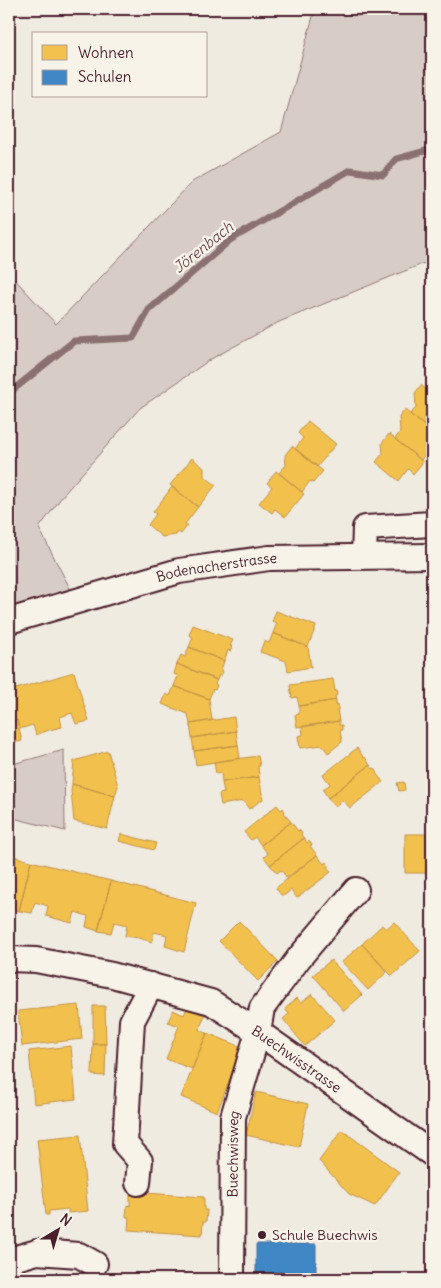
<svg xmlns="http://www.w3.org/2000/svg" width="441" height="1288" viewBox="0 0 441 1288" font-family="Delius,sans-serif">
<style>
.green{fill:#d8cdc6;stroke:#917678}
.homes{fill:#f2c14e;stroke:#c09044}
.schools{fill:#3f88c5;stroke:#426897}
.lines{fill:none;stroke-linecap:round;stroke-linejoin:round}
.stream{stroke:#8b6f72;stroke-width:7}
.minor-casing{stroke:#4a1f2b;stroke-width:28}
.minor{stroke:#f7f3e8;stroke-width:24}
.poi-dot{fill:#4a1f2b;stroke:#f7f3e8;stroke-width:2}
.labels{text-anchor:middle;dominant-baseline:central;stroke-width:5;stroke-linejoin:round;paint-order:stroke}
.street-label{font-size:14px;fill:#4a1f2b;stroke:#f7f3e8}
.poi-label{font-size:14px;fill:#4a1f2b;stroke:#f7f3e8;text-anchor:start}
.water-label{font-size:15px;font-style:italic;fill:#704e55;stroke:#f7f3e8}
</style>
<rect width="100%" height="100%" fill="#f0ebe0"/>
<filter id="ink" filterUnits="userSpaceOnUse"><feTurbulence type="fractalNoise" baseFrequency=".02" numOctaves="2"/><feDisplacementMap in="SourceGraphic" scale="10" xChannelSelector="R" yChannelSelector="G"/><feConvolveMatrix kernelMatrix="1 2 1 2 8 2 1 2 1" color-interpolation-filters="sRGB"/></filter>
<g filter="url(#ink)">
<path class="green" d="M315 9H432V260L279 322 211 359 140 408 64 494 39 528 77 602 9 621V273L56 324 192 182 281 132Z
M64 750 65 831 9 817V765Z"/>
<path class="homes" d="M421 385 432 395V432L410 414 416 408 415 393Z
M405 410 432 432V445L421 460 395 439 400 432 399 417Z
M308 421 336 444 317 467 295 449 303 438 298 433Z
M389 434 423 462 413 474 408 469 399 481 376 462 383 453 382 443Z
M292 446 323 471 313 483 310 481 302 492 279 473 286 465 285 455Z
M192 458 204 468V476L216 485 198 507 170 485Z
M276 471 304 494 285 517 275 509 272 513 259 503 272 487 267 483Z
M172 487 198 507 185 524 188 525 181 534 178 532 176 535 162 537 148 525 156 514 153 512Z
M276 611 316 626 308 647 273 633 277 623 272 622Z
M193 625 233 640 230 646H232L231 651 228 650 224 661 189 647 193 637 189 635Z
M273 633 308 647 311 667 288 671 286 661 260 652 264 641 269 643Z
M189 647 224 661 221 670 223 671 221 676 219 675 217 680 177 664 181 655 185 657Z
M177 664 217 680 215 684 217 685 215 690 213 689 209 699 174 686 178 676 174 674Z
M74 672 89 721 76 724 72 713 60 717 62 727 49 730 36 735 33 725 19 729 17 720 9 723V691Z
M333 679 335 691 336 690 337 695 335 696 336 700 299 706 297 697 292 698 290 685Z
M174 686 209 699 212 720 190 724 188 714 162 704 166 694 170 696Z
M336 700V705L338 704 339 709H337L339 721 297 727 295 715 299 714V706Z
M234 717 236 731 192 738 190 724Z
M17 720 22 741 9 744V723Z
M339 721V725H342V730H340L342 742 328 753 322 745 300 748 298 736 303 735 302 727Z
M236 731 238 745 194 751 192 738Z
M238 745 240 758 196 765 194 751Z
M357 748 364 758 365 757 370 765 328 798 323 790 330 784 323 775Z
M108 751 118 786 115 796 72 784 74 761Z
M258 756 260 766H258L259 777 222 782 221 773 216 774 214 762Z
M370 765 373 769 375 768 377 772 376 773 383 782 350 808 343 800 335 806 328 798Z
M259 777 263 799 249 809 243 801 221 805 219 794 224 793 222 782Z
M404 782 405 790 399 791 397 783Z
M72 784 115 796 107 829 74 821 71 791Z
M277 805 281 810 283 808 285 812 284 813 291 822 261 845 255 837 251 840 244 832Z
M291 822 298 831 299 830 302 833 301 835 304 838 270 865 264 857 268 854 261 845Z
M121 834 156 843 154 850 119 841Z
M405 834H432V873H405Z
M304 838 307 843 309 841 312 845 310 846 317 855 287 878 281 870 277 873 270 865Z
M9 855 31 861 19 911 9 908Z
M317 855 324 864 326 862 329 866 327 867 331 872 297 898 291 890 285 895H281L276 888Z
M31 861 111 881 98 931 86 927 88 916 75 912 72 923 46 916 48 906 35 902 32 913 19 911Z
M111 881 196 903 184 952 165 946 167 935 154 932 152 942 139 938 125 936 127 925 114 922 111 933 98 931Z
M239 921 278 961 258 981 219 941Z
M394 922 420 951 392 976 362 944 382 925 386 929Z
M362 944 387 972 368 990 342 962Z
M331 960 362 995 344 1011 313 975Z
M312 994 335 1020 305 1046 283 1019 289 1014 285 1009 297 998 301 1003Z
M79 1005 82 1039 22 1046 18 1011Z
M93 1006H105L106 1044H93Z
M187 1008 205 1015 199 1030 207 1033 192 1069 166 1059 179 1026 168 1022 173 1010 184 1015Z
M207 1033 242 1047 217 1112 181 1097Z
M93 1044H106L105 1076 92 1075Z
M71 1046 76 1099 34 1104 29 1051Z
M256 1092 308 1104 299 1147 246 1135Z
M342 1130 399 1172 375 1206 349 1194 319 1161Z
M80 1135 88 1211 68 1213V1209L49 1211V1215H46L37 1139Z
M130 1192 204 1197V1210H207L206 1222H203L202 1235 128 1230 129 1217H126L127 1205 130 1206Z"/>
<path class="schools" d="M256 1244H316V1279H256Z"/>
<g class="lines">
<path class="stream" d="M9 393 74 341 133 338 149 310 230 240 350 170 383 175 396 159 432 149"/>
<defs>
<g id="minor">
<path d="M364 556 365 528 432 524"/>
<path id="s1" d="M9 621 179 571 269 558 432 556"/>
<path id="s2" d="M9 959 36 960 112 975 211 1002 258 1032 432 1154"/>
<path d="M138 1183 140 1161 125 1144 132 1021 151 985"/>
<path d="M9 1260 37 1252 79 1255 95 1264"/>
<path id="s3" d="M232 1279 233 1117 258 1032 262 1008 299 958 356 890"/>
</g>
</defs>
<use href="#minor" class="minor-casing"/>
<use href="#minor" class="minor"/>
</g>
</g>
<circle class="poi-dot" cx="262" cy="1235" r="5"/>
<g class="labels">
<g class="street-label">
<text stroke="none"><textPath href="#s1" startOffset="215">Bodenacherstrasse</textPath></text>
<text stroke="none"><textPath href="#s2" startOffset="310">Buechwisstrasse</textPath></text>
<text stroke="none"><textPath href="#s3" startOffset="125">Buechwisweg</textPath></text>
</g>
<g class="poi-label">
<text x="272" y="1235">Schule Buechwis</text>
</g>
<g class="water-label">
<text transform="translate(203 247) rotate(-39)">Jörenbach</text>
</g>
</g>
<rect width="441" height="1288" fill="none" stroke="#f7f3e8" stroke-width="30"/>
<rect x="15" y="15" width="411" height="1258" fill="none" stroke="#4a1f2b" stroke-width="2" filter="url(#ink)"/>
<rect x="32" y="32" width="175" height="65" fill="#f7f3e8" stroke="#b29e9c"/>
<rect x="42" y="45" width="25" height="15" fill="#f2c14e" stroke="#b29e9c"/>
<text x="78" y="58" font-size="15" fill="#4a1f2b">Wohnen</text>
<rect x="42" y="70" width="25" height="15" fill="#3f88c5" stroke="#b29e9c"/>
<text x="78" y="82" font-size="15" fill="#4a1f2b">Schulen</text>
<g transform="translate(58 1230) rotate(38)" stroke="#f7f3e8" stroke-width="4" paint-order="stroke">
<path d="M0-4L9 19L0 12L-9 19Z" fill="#4a1f2b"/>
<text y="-8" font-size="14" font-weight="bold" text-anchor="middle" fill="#4a1f2b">N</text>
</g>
</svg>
